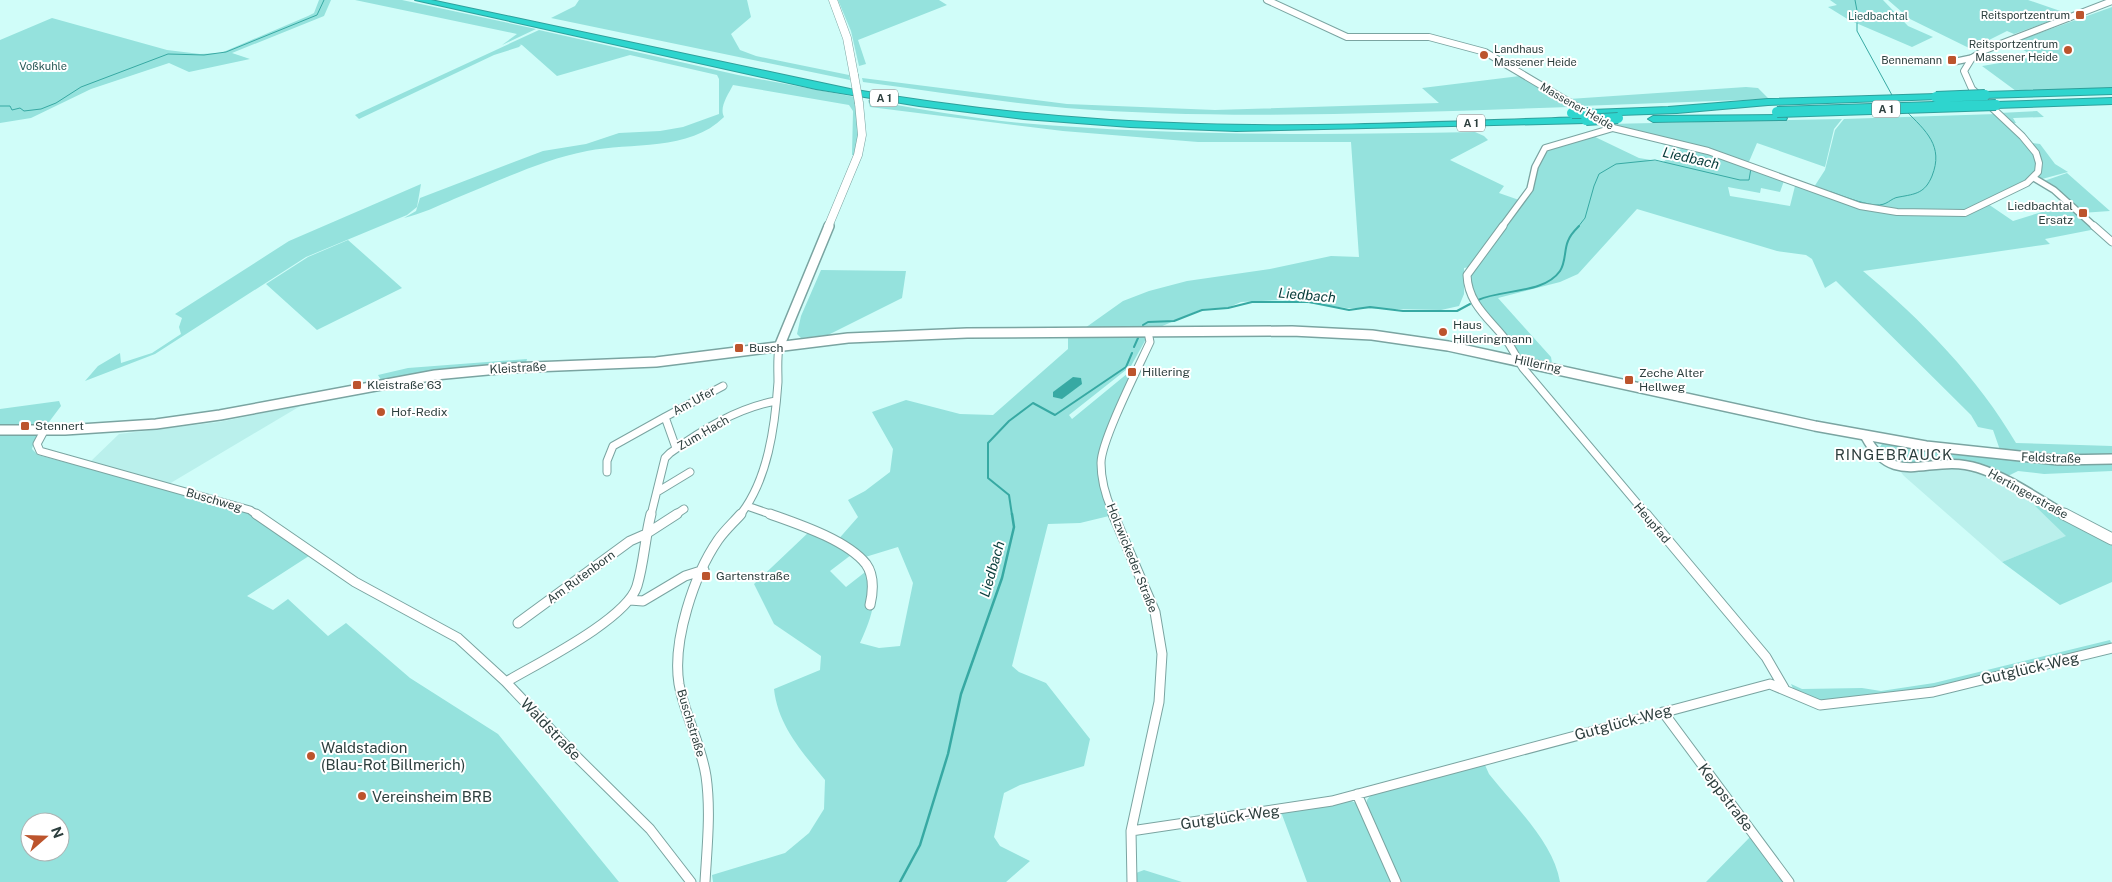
<svg xmlns="http://www.w3.org/2000/svg" width="2112" height="882" viewBox="0 0 2112 882" font-family="'Public Sans',sans-serif">
<style>
.built{fill:#baf0ec}
.green{fill:#95e2dd;fill-rule:evenodd}
.water{fill:#37a9a3}
.lines{fill:none;stroke-linecap:round;stroke-linejoin:round}
.stream-far2{stroke:#37a9a3;stroke-width:1}
.stream-far1{stroke:#37a9a3;stroke-width:2}
.stream{stroke:#37a9a3;stroke-width:2.5}
.minor-far2-casing{stroke:#7aa4a1;stroke-width:8}
.minor-far1-casing{stroke:#7aa4a1;stroke-width:9}
.minor-casing{stroke:#7aa4a1;stroke-width:11}
.tertiary-far2-casing{stroke:#7aa4a1;stroke-width:8}
.tertiary-far1-casing{stroke:#7aa4a1;stroke-width:11}
.tertiary-casing{stroke:#7aa4a1;stroke-width:13}
.secondary-far1-casing{stroke:#7aa4a1;stroke-width:9}
.secondary-casing{stroke:#7aa4a1;stroke-width:12}
.motorway-casing{stroke:#2ea09c;stroke-width:2}
.minor-far2{stroke:#fff;stroke-width:5.5}
.minor-far1{stroke:#fff;stroke-width:7}
.minor{stroke:#fff;stroke-width:9}
.tertiary-far2{stroke:#fff;stroke-width:6}
.tertiary-far1{stroke:#fff;stroke-width:8}
.tertiary{stroke:#fff;stroke-width:11}
.secondary-far1{stroke:#fff;stroke-width:8}
.secondary{stroke:#fff;stroke-width:9}
.motorway{fill:#2ed5ce;fill-rule:evenodd}
.secondary-bridge-casing{stroke:#7aa4a1;stroke-width:9;stroke-linecap:butt}
.motorway-bridge-casing{stroke:#2ea09c;stroke-width:12;stroke-linecap:butt}
.secondary-bridge{stroke:#fff;stroke-width:8}
.motorway-bridge{stroke:#2ed5ce;stroke-width:10}
.poi-dot{fill:#bc542d;stroke:#fff;stroke-width:2}
.labels{text-anchor:middle;dominant-baseline:central;stroke-width:4;stroke-linejoin:round;paint-order:stroke}
.far-poi-label{font-size:11px;fill:#2d3f3e;stroke:#fff;text-anchor:end}
.far-park-label{font-size:11px;fill:#2b5a58;stroke:#fff}
.shield{fill:#fff;stroke:#6c7978;stroke-width:1}
.shield-label{font-size:11px;font-weight:bold;fill:#2d3f3e}
.far-street-label{font-size:11px;fill:#2d3f3e;stroke:#fff}
.poi-label{font-size:12px;fill:#2d3f3e;stroke:#fff;text-anchor:start}
.street-label{font-size:12px;fill:#2d3f3e;stroke:#fff}
.water-label{font-size:14px;font-style:italic;fill:#073c3a;stroke:#fff}
.quarter-label{font-size:15px;letter-spacing:1px;fill:#2d3f3e;stroke:#fff}
.near-street-label{font-size:15px;fill:#2d3f3e;stroke:#fff}
.near-poi-label{font-size:15px;fill:#2d3f3e;stroke:#fff;text-anchor:start}
</style>
<rect width="100%" height="100%" fill="#d0fdf9"/>
<path class="built" d="M302 405 169 484 90 462 119 434 219 422Z
M1951 465 1985 472 2040 502 2035 506 2067 536 2002 562 1904 476 1899 470Z"/>
<path class="green" d="M319 0H331L324 16 232 53 250 59 189 72 169 63 91 89 31 118 0 123V40L52 18 167 50 200 54 221 53 308 16 314 13Z
M355 0H402L536 29 502 45 517 34Z
M579 0H747L751 17 731 34 740 50 756 56 849 75 850 80 551 18 575 6Z
M838 0H939L947 5 858 40 866 64 859 66 851 31Z
M1830 0H1883L1908 26 1933 37 1912 47 1849 20 1828 7 1837 5Z
M1888 0H2028L2069 14 2014 34 2007 31 1971 49 1910 19Z
M2112 7V88L2016 91 1982 66 2035 57 2012 43Z
M539 30 738 75 855 97 860 136 857 155H852L853 111 849 105 733 85C728 95 719 107 724 117 689 152 631 142 587 151 541 160 497 182 454 199 438 206 421 214 404 218L416 211 420 198 543 151 586 144 619 133 660 131 683 127 719 114V79L717 75 630 55 557 76 522 45 519 44 521 45 519 47 494 55 359 119 355 115Z
M1520 76 1570 107C1402 112 1234 121 1066 108 998 102 931 91 863 82L862 78 1067 104 1215 110 1439 103 1422 88Z
M1746 87 1758 88 1769 99 1580 106 1569 99Z
M868 100C918 109 970 118 1021 123 1172 136 1324 135 1475 132L1484 136 1488 140 1450 160 1504 186 1499 193 1519 200 1469 267 1464 268V294L1459 306 1441 310 1346 308 1283 300 1241 302 1227 308 1202 309 1160 327 1085 328 1123 301 1149 291 1187 281 1270 269 1331 256 1359 257 1351 142H1198L1063 131 870 107Z
M2037 111 2044 117 2013 118 2016 123H2011L1999 113Z
M1996 114C2013 130 2046 152 2032 178L1972 209 1951 213 1871 207 1814 187 1825 170 1835 130 1844 119Z
M1842 119 1834 129 1825 167 1757 143 1748 164 1608 124Z
M1591 135 1639 158 1663 162 1681 149 1662 144 1663 142 1689 146 1785 178 1780 192 1761 188 1760 193 1728 187 1730 196 1790 206 1796 182 1859 207 1954 216 1988 204 2013 221 2045 211 2065 201 2096 229 2045 239 2050 244 1863 271C1921 319 1978 378 2016 443L2112 446V454L2070 456 2000 450 1993 430 1978 427 1971 415 1836 281 1825 288 1812 259 1806 255 1777 251 1637 209 1578 274 1560 282 1498 298 1551 357 1552 363 1525 357 1516 352 1474 302 1467 275 1523 199 1546 149Z
M2031 143 2040 144 2055 164 2068 172 2042 179 2038 177 2043 164Z
M2067 173 2110 211 2081 213 2044 181Z
M421 184 417 207 407 215 306 257 155 354 85 381 98 366 120 353 121 363 152 353 181 334 179 327 182 318 175 314 289 241Z
M348 240 402 288 317 330 266 284 308 257Z
M821 270 906 271 902 298 828 335 801 338 797 334 801 316Z
M1068 336H1144L1146 339 1131 366 1069 415 1072 419 1128 373 1132 374 1098 455V474L1109 516 1080 523 1048 524 1012 666 1019 672 1046 683 1090 739 1084 766 1020 785 1004 793 994 837 1000 846 1030 861 1006 882H713L712 875 785 853 809 833 824 809 825 780C803 753 778 726 774 689L820 670 821 656 774 624 754 584 810 531 851 555 830 571 846 587 869 569C877 601 874 612 860 643L879 648 900 646 913 583 898 547 862 558 836 542 858 517 848 500 865 491 890 472 893 449 872 412 906 400 960 414 993 415 1068 349Z
M527 359 526 363 441 370 381 380 378 375 408 368Z
M59 401 61 406 34 442 32 449 38 455 249 511 312 554 247 596 273 610 288 599 328 636 346 623 410 678 498 734 619 882H0V409ZM30 822H60V852H30Z
M1882 444 1992 458 2060 464H2112V471L2044 474 2018 471 2006 477 1987 468 1897 465 1878 450Z
M2040 502 2112 542V582L2060 605 2002 562 2066 536 2035 506Z
M2110 640 2112 645 1931 689 1818 703 1795 693 1791 684 1802 689 1862 688 1881 691 1934 683Z
M1485 765 1489 774C1514 806 1553 841 1560 882H1399L1367 809V800L1372 793Z
M1349 800 1356 803 1393 882H1307L1281 812Z
M1752 835 1787 882H1706Z
M1144 870 1182 882H1136V873Z"/>
<path class="water" d="M1073 377 1081 378 1082 384 1062 399 1053 397V392Z"/>
<g class="lines">
<path class="stream-far2" d="M1855 0 1859 21
M1857 23V31L1893 97
M0 106H10L12 110 20 108 24 111 41 109 56 103 81 87 168 54 204 55 226 52 317 15 324 0
M1831 192C1845 197 1860 203 1875 205 1888 206 1890 198 1899 197 1916 194 1925 193 1932 176 1944 146 1926 131 1906 111
M1578 227 1585 218 1594 186 1599 174 1616 164 1655 160 1740 180H1749L1751 168"/>
<path class="stream-far1" d="M1478 300C1502 289 1544 294 1560 271 1566 262 1564 250 1568 241 1570 235 1575 230 1579 226
M1143 325 1148 322 1174 321 1202 310 1228 308 1252 302H1309L1349 310 1370 307 1403 311H1457L1470 304
M1134 347 1138 338
M1012 515 1009 495 988 478V443L1009 421 1033 403 1055 415 1126 367 1132 353"/>
<path class="stream" d="M900 882 920 845 948 754 961 694 1002 578 1014 527 1012 514"/>
<defs>
<path id="minor-far2" d="M1953 62 1972 58
M2034 178 2054 190 2095 227
M1502 227 1530 189 1535 167 1545 148 1613 128"/>
<path id="minor-far1" d="M1503 226 1467 275C1468 306 1493 321 1509 344 1514 352 1518 360 1523 368L1647 515
M2094 226 2112 242
M44 431 37 444 40 451 250 510 257 515
M676 448 665 417 723 386
M607 472V461L613 446 665 417
M657 492 690 472
M747 506 773 515
M651 515 665 458 670 453C702 430 737 408 776 401
M675 515 684 509
M740 515C768 480 775 426 778 382 778 370 777 359 779 347
M1114 515C1107 500 1101 480 1101 463 1101 441 1139 366 1150 342L1148 332"/>
<path id="minor" d="M256 514 355 582 458 638 506 682 576 756 650 829 691 882
M770 514C798 524 847 540 866 564 874 575 873 592 870 605
M1113 514 1155 612 1162 654 1159 702 1131 831 1132 882
M1646 514 1766 657 1784 688
M630 600 643 601 685 576 704 570
M518 623 630 541 646 534 677 514
M506 682C538 663 627 619 637 586 644 563 645 537 651 514
M1663 712 1789 882
M1357 794 1396 882
M1131 831 1332 801 1770 684 1820 705 1933 692 2112 648
M705 882C707 847 711 811 706 776 701 744 685 716 679 684 672 641 694 575 718 540 725 530 733 523 741 514"/>
<path id="tertiary-far2" d="M1267 0 1347 37H1429L1485 52 1613 128 1708 151 1860 206 1897 212 1965 213 2027 183 2038 172 2039 163 2036 153 2022 136 1972 89 1964 71 1972 58 1985 50 2112 1"/>
<path id="tertiary-far1" d="M1865 436C1895 492 1930 452 1978 468 2009 478 2038 499 2066 515"/>
<path id="tertiary" d="M2064 514 2112 539"/>
<path id="secondary-far1" d="M833 0 847 38 854 75
M828 227 858 155 862 135 859 103"/>
<path id="secondary" d="M779 347 829 226
M0 430H65L156 424 220 415 435 375 509 368 656 362 848 338 967 333 1292 331 1372 335 1448 346 1815 426 1926 446 2058 460 2112 459"/>
<path id="motorway" d="M415 0H431L850 89C966 109 1083 121 1200 124 1329 128 1457 121 1586 117L1591 120 1586 123 1236 131 1130 127 1024 119 919 106 816 89Z
M2112 88V94L1985 98 1980 95 1985 92Z
M1936 94 1941 97 1940 99 1768 105 1677 113 1591 116 1586 113 1591 110 1668 107 1768 99Z
M2112 98V104L1996 108 1991 105 1996 102Z
M1782 115 1787 118 1786 120 1653 122 1648 119 1653 116Z"/>
</defs>
<use href="#minor-far2" class="minor-far2-casing"/>
<use href="#minor-far1" class="minor-far1-casing"/>
<use href="#minor" class="minor-casing"/>
<use href="#tertiary-far2" class="tertiary-far2-casing"/>
<use href="#tertiary-far1" class="tertiary-far1-casing"/>
<use href="#tertiary" class="tertiary-casing"/>
<use href="#secondary-far1" class="secondary-far1-casing"/>
<use href="#secondary" class="secondary-casing"/>
<use href="#motorway" class="motorway-casing"/>
<use href="#minor-far2" class="minor-far2"/>
<use href="#minor-far1" class="minor-far1"/>
<use href="#minor" class="minor"/>
<use href="#tertiary-far2" class="tertiary-far2"/>
<use href="#tertiary-far1" class="tertiary-far1"/>
<use href="#tertiary" class="tertiary"/>
<use href="#secondary-far1" class="secondary-far1"/>
<use href="#secondary" class="secondary"/>
<use href="#motorway" class="motorway"/>
<defs>
<path id="secondary-bridge" d="M854 75 859 103"/>
<path id="motorway-bridge" d="M1936 97 1985 95
M1777 112 1996 105
M1572 113H1591
M1586 120 1618 118"/>
</defs>
<use href="#secondary-bridge" class="secondary-bridge-casing"/>
<use href="#motorway-bridge" class="motorway-bridge-casing"/>
<use href="#secondary-bridge" class="secondary-bridge"/>
<use href="#motorway-bridge" class="motorway-bridge"/>
</g>
<g class="poi-dot">
<rect x="2075" y="10" width="10" height="10" rx="2.5"/>
<circle cx="2068" cy="50" r="5"/>
<circle cx="1484" cy="55" r="5"/>
<rect x="1947" y="55" width="10" height="10" rx="2.5"/>
<rect x="2078" y="208" width="10" height="10" rx="2.5"/>
<circle cx="1443" cy="332" r="5"/>
<rect x="734" y="343" width="10" height="10" rx="2.5"/>
<rect x="1127" y="367" width="10" height="10" rx="2.5"/>
<rect x="1624" y="375" width="10" height="10" rx="2.5"/>
<rect x="352" y="380" width="10" height="10" rx="2.5"/>
<circle cx="381" cy="412" r="5"/>
<rect x="20" y="421" width="10" height="10" rx="2.5"/>
<rect x="701" y="571" width="10" height="10" rx="2.5"/>
<circle cx="311" cy="756" r="5"/>
<circle cx="362" cy="796" r="5"/>
</g>
<g class="labels">
<g class="far-poi-label">
<text x="2070" y="15">Reitsportzentrum</text>
<text x="2058" y="44">Reitsportzentrum<tspan x="2058" dy="13">Massener Heide</tspan></text>
<text x="1494" y="49" text-anchor="start">Landhaus<tspan x="1494" dy="13">Massener Heide</tspan></text>
<text x="1942" y="60">Bennemann</text>
</g>
<g class="far-park-label">
<text x="1878" y="16">Liedbachtal</text>
<text x="43" y="66">Voßkuhle</text>
</g>
<g class="shield">
<rect x="870" y="89.5" width="28" height="17" rx="4"/>
<rect x="1872" y="100.5" width="28" height="17" rx="4"/>
<rect x="1457" y="114.5" width="28" height="17" rx="4"/>
</g>
<g class="shield-label">
<text x="884" y="98">A 1</text>
<text x="1886" y="109">A 1</text>
<text x="1471" y="123">A 1</text>
</g>
<g class="far-street-label">
<text transform="translate(1577 106) rotate(30)">Massener Heide</text>
</g>
<g class="poi-label">
<text x="2073" y="206" text-anchor="end">Liedbachtal<tspan x="2073" dy="14">Ersatz</tspan></text>
<text x="1453" y="325">Haus<tspan x="1453" dy="14">Hilleringmann</tspan></text>
<text x="749" y="348">Busch</text>
<text x="1142" y="372">Hillering</text>
<text x="1639" y="373">Zeche Alter<tspan x="1639" dy="14">Hellweg</tspan></text>
<text x="367" y="385">Kleistraße 63</text>
<text x="391" y="412">Hof-Redix</text>
<text x="35" y="426">Stennert</text>
<text x="716" y="576">Gartenstraße</text>
</g>
<g class="street-label">
<text transform="translate(1538 364) rotate(12)">Hillering</text>
<text transform="translate(518 368) rotate(-3)">Kleistraße</text>
<text transform="translate(694 401) rotate(-28)">Am Ufer</text>
<text transform="translate(703 433) rotate(-30)">Zum Hach</text>
<text transform="translate(2051 458) rotate(2)">Feldstraße</text>
<text transform="translate(2028 494) rotate(29)">Hertingerstraße</text>
<text transform="translate(214 500) rotate(16)">Buschweg</text>
<text transform="translate(1652 523) rotate(50)">Heupfad</text>
<text transform="translate(1132 558) rotate(68)">Holzwickeder Straße</text>
<text transform="translate(581 577) rotate(-36)">Am Rutenborn</text>
<text transform="translate(691 723) rotate(73)">Buschstraße</text>
</g>
<g class="water-label">
<text transform="translate(1691 158) rotate(13)">Liedbach</text>
<text transform="translate(1307 295) rotate(5)">Liedbach</text>
<text transform="translate(992 569) rotate(-74)">Liedbach</text>
</g>
<g class="quarter-label">
<text x="1894" y="454">RINGEBRAUCK</text>
</g>
<g class="near-street-label">
<text transform="translate(2030 668) rotate(-13)">Gutglück-Weg</text>
<text transform="translate(1623 722) rotate(-15)">Gutglück-Weg</text>
<text transform="translate(551 729) rotate(46)">Waldstraße</text>
<text transform="translate(1726 797) rotate(53)">Keppstraße</text>
<text transform="translate(1230 817) rotate(-8)">Gutglück-Weg</text>
</g>
<g class="near-poi-label">
<text x="321" y="747">Waldstadion<tspan x="321" dy="17">(Blau-Rot Billmerich)</tspan></text>
<text x="372" y="796">Vereinsheim BRB</text>
</g>
</g>
<g transform="translate(45 837) rotate(70)"><circle r="24" fill="#ffffff" stroke="#abb2b2"/>
<path d="M0-4L9 19L0 12L-9 19Z" fill="#bc542d"/>
<text y="-8" font-size="14" font-weight="bold" text-anchor="middle" fill="#2d3f3e">N</text>
</g>
</svg>
